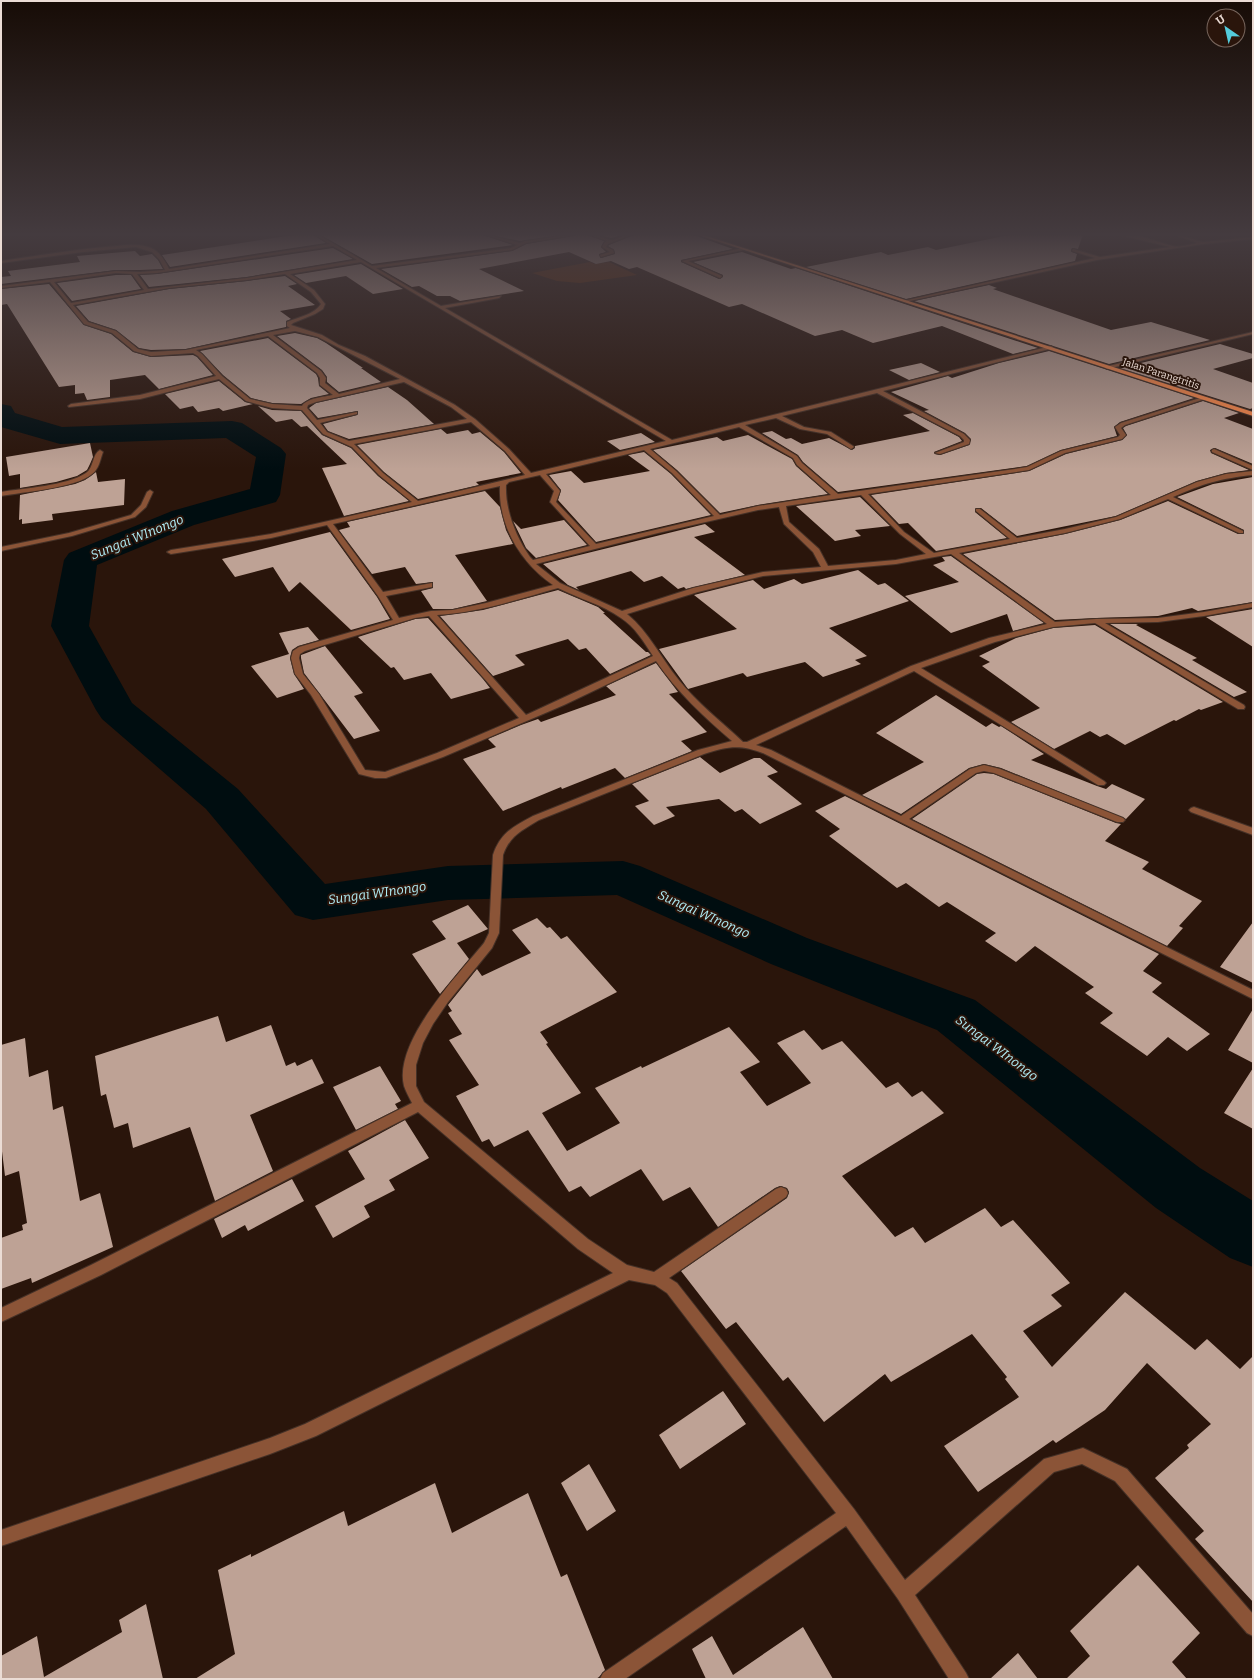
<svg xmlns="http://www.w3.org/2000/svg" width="1254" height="1680" viewBox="0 0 1254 1680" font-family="Bitter,serif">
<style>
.green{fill:#5d2705}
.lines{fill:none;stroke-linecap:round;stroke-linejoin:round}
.river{fill:#000d10;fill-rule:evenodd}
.building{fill:#bea295}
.minor-casing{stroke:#453127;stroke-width:2}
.primary-casing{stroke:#453127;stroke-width:2}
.minor{fill:#8b5437;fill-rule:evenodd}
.primary{fill:#fe8a4b;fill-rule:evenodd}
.labels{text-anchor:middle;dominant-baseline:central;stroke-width:4;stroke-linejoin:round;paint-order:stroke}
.far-street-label{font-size:10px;fill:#ebdcd5;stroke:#2a150b}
.water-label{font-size:13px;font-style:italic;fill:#b0eef7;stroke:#2a150b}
</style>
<rect width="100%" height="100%" fill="#2a150b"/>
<path class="green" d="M590 262 595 264 609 262 637 275 580 283 557 281 532 273Z"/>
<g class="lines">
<path class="river" d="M1 404 11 406 15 413 62 427 232 421 242 423 281 448 286 454 280 495 276 502 194 525 97 565 89 626 132 703 238 789 325 884 448 866 623 861 640 866 807 938 975 1000 1200 1168 1253 1201V1267L1230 1258 1156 1208 937 1030 771 964 617 895 448 900 313 920 295 915 206 809 102 719 96 710 51 626 64 560 69 553 172 511 250 489 256 457 226 438 60 444 1 427Z"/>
</g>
<path class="building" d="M300 234H312L326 243 170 267 162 255Z
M319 234H482L483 235 513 245 372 264Z
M487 234H568L520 241Z
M577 234H587V235L604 241 601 247 606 252 599 254 601 258 615 254 614 250 608 246 609 245 634 235V234H691L733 249 681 260V262L719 279 723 277V275L693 262 742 252 791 269 796 268 1038 348 1013 354 942 326 873 343 842 330 815 336 742 304 729 307 637 267 629 269 611 261 596 264 569 252 479 269 524 291 460 301 450 296H437L419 286 412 287 381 269 512 251 526 244 574 236Z
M596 234H625L611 238Z
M1014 234H1083L1078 249 1072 248 1071 250 1072 252 1077 254 1075 261 906 299 806 267 881 252 888 255 928 247 936 250Z
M333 248 353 259 247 277 149 287 140 275 157 274Z
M135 251 140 256 152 254 158 260 163 269 140 270H116L1 284V277L11 276 8 271 80 262 77 256Z
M361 264 403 289 373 294 346 276 306 283 294 275Z
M116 275H131L141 289 72 301 57 283Z
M285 276 297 284 288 286 315 305 280 311 291 319 286 321V327L186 349 151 350 139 348 116 330 89 321 76 306 169 289 247 281Z
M49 284 84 325 111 334 133 352 151 357 193 355 197 357 213 375 159 389 145 375 110 380V397L87 400 84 393 75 394V385L59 387 7 304 1 305V289Z
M989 285 997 288 993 289 1111 330 1151 322 1210 340 1109 364 914 301Z
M295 333 317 338 326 343 363 368H361L381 382 339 392 327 382V377L322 370 277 336Z
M268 338 316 374 318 378 319 386 329 394 311 398 301 404 272 403 251 398 223 375 200 351Z
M1220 344 1253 354V358L1213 369 1253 383V408L1250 409 1120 368Z
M1049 351 1194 398 1120 422 1114 427 1117 436 1061 450 1027 466 838 492 803 462 798 455 762 433 772 431 786 439 791 438 802 444 829 438 852 450 855 448V446L930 431 903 415 913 413 959 437 962 441 934 452 935 454 940 455 969 445 971 439 965 433 924 411 929 410 891 392 948 376 952 378 999 363Z
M921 363 940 372 909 380 889 370Z
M219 381 245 402 253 404 223 411 219 408 198 412 193 406 180 409 165 394Z
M388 387 407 400 434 424 349 439 328 431 323 424 357 415 358 411 318 418 309 408 316 403Z
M1203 401 1239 413 1224 418 1253 429V464L1215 448 1210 450 1211 453 1249 470 1226 473 1197 481 1116 516 1017 536 981 508H976L975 512 1007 538 936 551 908 523 899 524 871 495 1029 471 1066 454 1122 440 1127 435 1123 428 1126 426Z
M258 406 272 410 301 411 322 435 351 448 378 476 409 501 344 516 322 468 347 464 307 426 301 427 292 419 276 422Z
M441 429 447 434 468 430 472 434 480 432 504 452 521 473 476 482 479 485 418 499 384 472 357 445Z
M641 433 655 442 620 450 607 441Z
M748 435 792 459 796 466 828 494 758 505 720 513 677 470 653 450 717 437 723 441Z
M90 443 93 457 90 464 87 470 77 476 56 482 20 488V474L9 476 6 457Z
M644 452 671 474 711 515 596 542 558 500 561 490 549 475 571 471 584 483 650 471 628 455Z
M96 472 98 482 125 479 124 505 52 514 53 520 22 524V519L19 520 20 495 75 484 85 480Z
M1253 477V602L1198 611 1192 608 1158 616 1096 618 1055 620 963 554 1065 534 1120 520 1168 501 1238 534H1243L1244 533V530L1177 497 1213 484Z
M485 491 500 507 506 530 513 544 455 555 487 601 453 609H433L421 591 433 588V582L416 584 405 567 372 574 339 530 350 527 347 522Z
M860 497 890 526 855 530 861 536 835 541 796 506Z
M564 520 587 545 536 558 526 548 513 521 521 529Z
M705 524 715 532 694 537 745 575 686 589 684 587 678 589 662 576 644 582 631 571 576 587 579 590 568 585 543 564Z
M330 532 377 597 390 619 351 630 300 582 289 592 273 567 235 577 222 559Z
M951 556 1044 623 1013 631 1007 614 951 633 905 596 959 582 933 565 945 561 942 557Z
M858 570 878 585 885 583 909 601 829 628 867 656 855 660 861 664 823 677 805 662 747 677 743 673 688 689 659 649 737 629 694 595 753 580 764 589 794 579 802 584Z
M558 590 598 607 605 613H603L646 652H648L651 655 610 674 586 648 579 650 568 639 515 655 525 665 493 676 440 616 483 610Z
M1253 609V647L1206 617Z
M428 618 483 679 490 688 451 699 431 673 404 680 394 667 391 668 358 637 415 619Z
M1110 624H1138L1136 625 1197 658 1192 660 1247 692 1234 697Z
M1095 625 1223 702 1201 710 1199 709 1176 721 1174 720 1125 745 1107 734 1100 737 1090 731 1054 749 1011 722 1040 708 982 666 990 662 979 656 1016 638 1053 628Z
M308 627 319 640 298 646 292 650 290 658 294 674 304 689 277 698 251 666 289 654 279 633Z
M325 646 363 693 354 696 380 731 354 739 304 673 301 658V655Z
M656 663 678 692 669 694 707 732 681 741 692 751 625 778 615 768 562 789 561 787 503 811 463 759 496 747 488 739 521 725 538 719 541 722 616 695 606 686Z
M936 695 986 727 992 723 999 727 1001 726 1044 754 1031 760 1097 786 1106 789 1112 784 1145 799 1126 819 1001 768 984 764 969 768 901 814 862 795 924 762 876 733Z
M700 757 720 773 754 758H760L778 772 767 776 802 804 760 824 742 809 735 812 719 799 666 807 675 816 654 825 635 806 649 801 632 784Z
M984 773 994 774 1116 823 1121 824 1105 841 1149 862 1142 869 1202 901 1179 926 1183 928 1167 946 912 819 977 774Z
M845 796 1159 954 1143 971 1162 983 1152 992 1210 1034 1187 1051 1168 1037 1147 1056 1100 1023 1113 1013 1085 993 1094 987 1035 946 1016 962 985 941 996 933 947 902 939 907 906 883 897 888 829 836 840 829 815 811Z
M468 905 488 929 457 943 469 959 440 994 412 954 446 939 432 921Z
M537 918 547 928 550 927 561 939 567 936 617 992 540 1032 548 1043 546 1044 581 1093 542 1113 567 1151 620 1123 595 1088 641 1066 642 1068 729 1027 760 1062 740 1072 767 1106 811 1083 777 1043 804 1030 822 1050 842 1041 886 1088 898 1082 912 1097 922 1091 944 1113 842 1176 895 1237 913 1227 925 1243 985 1208 1001 1227 1013 1220 1070 1283 1051 1295 1062 1306 1023 1331 1052 1367 1125 1292 1195 1350 1207 1339 1240 1369 1253 1356V1602L1195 1539 1204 1531 1155 1478 1189 1448 1187 1445 1211 1424 1147 1363 1105 1410 1056 1443 1053 1440 978 1492 944 1446 1019 1397 1005 1379 1007 1377 972 1334 891 1382 885 1374 824 1422 788 1377 783 1381 736 1322 726 1329 681 1271 787 1198 789 1192 787 1188 780 1186 775 1188 718 1227 690 1187 663 1201 641 1169 590 1197 581 1186 569 1192 528 1130 494 1147 489 1139 482 1142 456 1096 479 1085 449 1040 462 1034 448 1013 452 1011 448 1005 477 969 482 976 531 953 512 930Z
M1253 922V983L1220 967Z
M1253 1009V1063L1228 1050Z
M218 1016 226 1042 271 1025 286 1066 295 1062 297 1066 312 1059 324 1083 250 1115 273 1171 215 1201 190 1127 133 1148 128 1123 114 1128 106 1094 101 1096 95 1056Z
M25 1038 29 1077 48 1070 53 1110 63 1106 80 1201 100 1193 113 1247 32 1283 31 1278 1 1289V1238L23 1230 22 1225 27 1223 19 1171 5 1176 1 1143V1045Z
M380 1066 401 1101 395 1104 398 1109 356 1130 333 1087Z
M1253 1068V1129L1224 1113Z
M405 1120 429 1158 389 1180 395 1190 364 1206 370 1217 333 1238 315 1206 365 1179 348 1151Z
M292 1179 304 1201 248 1231 245 1225 222 1238 214 1219Z
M723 1391 746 1424 680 1469 659 1435Z
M589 1464 616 1511 587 1531 561 1483Z
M435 1483 452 1533 528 1493 561 1577 567 1574 605 1670 599 1677 596 1679H195L235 1654 218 1570 251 1554V1557L344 1511 348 1526Z
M1138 1565 1200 1633 1172 1662 1187 1679H1066L1090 1656 1070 1631Z
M146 1604 163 1679H1V1656L37 1636 44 1677 122 1632 119 1620Z
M803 1627 833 1679H706L692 1649 712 1636 733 1675Z
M1018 1653 1038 1679H990Z"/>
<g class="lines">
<defs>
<path id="minor" d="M313 234H317L372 266 511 248 517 245 483 234 520 243 525 241 576 234 574 235 526 243 512 250 376 268 441 306 501 296 499 298 445 308 672 440 1051 346 1054 348 883 391 964 434 970 440 969 444 940 454 935 453 964 442V440L960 436 877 393 782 416 804 427 831 432 853 446 854 447 851 449 827 434 800 429 776 418 745 425 797 456 802 463 838 494 1015 469 1027 467 1061 451 1118 437 1120 435 1115 427 1121 423 1203 397 1208 398 1125 425 1121 428 1126 435 1122 439 1065 453 1029 470 868 494 904 532 934 553 1010 539 976 511V509H980L1017 538 1065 529 1116 517 1197 482 1226 474 1253 471V475C1222 478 1202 484 1173 497L1243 531V533H1239L1168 499 1120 519 1065 533 959 553 1055 622 1096 619 1158 618 1204 612 1253 603V607L1204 616 1158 622 1105 623 1244 705 1245 707 1244 709H1238L1095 623 1053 627 995 642 921 668 1104 781 1106 783 1104 785H1098L914 671 756 745 771 750 901 816 970 769 984 765 1000 769 1123 818 1125 820 1123 822H1117L994 773 984 771 976 773 909 819 1253 990V999L765 754C741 744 728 746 704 754L539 820C523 830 510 835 503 855L499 933 492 948 448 1002 433 1024 423 1043 416 1065V1086L424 1102 588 1239 627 1265 654 1272 776 1189 781 1187 786 1189 788 1193 786 1197 669 1278 677 1283 854 1509 905 1580 1044 1459 1083 1448 1127 1469 1253 1614V1636L1247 1633 1115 1481 1082 1464 1054 1472 915 1595 966 1673 969 1679H949L898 1599 846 1526 625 1679H600L603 1673 836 1513 667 1293 655 1285 629 1280 316 1436 270 1454 1 1546V1530L270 1438 305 1424 613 1273 578 1249 418 1112 101 1275 1 1322V1308L91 1265 412 1103C409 1097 406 1092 404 1086 393 1042 458 975 484 943L489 933 493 855C500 833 514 826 533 816L698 750 732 741C704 717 677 692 656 661L564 705 443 757 386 778H375L359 774 311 695 295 674 291 658 293 651 299 647 393 620 378 596 327 525 271 538 171 554 167 552 171 550 271 534 412 502 379 475 352 447 323 434 302 410 272 408 246 401 219 379 140 399 69 407 68 406 71 404 140 395 216 376 198 356 193 353 151 356 134 351 112 333 84 324 50 282 1 288V286L116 271 140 272 165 270 159 259 152 252 136 247 83 252 1 263V261C36 256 70 250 105 247 120 246 137 242 151 248 160 252 165 261 169 269L330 244ZM333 246 357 260 247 278 148 289 137 274 157 273ZM361 262 666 441 531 473 509 449 475 419 455 405 365 356 339 345 322 335 291 325 293 323 315 314 323 309 325 304 314 290 290 274ZM116 273 132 274 144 290 71 303 54 282ZM285 274 311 292 321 304C314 315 298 317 287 322V326L290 328 186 350 151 352 138 349 116 331 88 322 73 305 169 288 247 280ZM295 331 318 337 400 379 339 394 325 383 326 378 321 371 273 335ZM268 336 317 373 320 378V385L333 395C324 397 307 398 302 406L272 404 250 399 222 376 202 354 196 350ZM404 382 451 407 467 419 349 441 327 432 320 423 357 414V412L317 420 307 408 308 405 316 402ZM471 422 505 451 525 475 418 501 383 473 354 444ZM739 427 793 458 797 465 831 495 758 506 720 515 676 471 650 449ZM644 450 672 473 714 516 596 544 556 502 560 491 546 474ZM540 475 554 491 550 502 551 503 590 546 533 560 530 557C516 537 505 510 506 485L509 482ZM500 486C498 526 521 563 553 585L486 603 453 610 431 611 399 618 386 596 432 587V583L383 592 333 524ZM861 495 900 534 926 554 896 560 828 566 819 549 789 522 786 506ZM779 507 784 524 813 552 821 567 763 572 693 588 622 611 560 583 536 564 658 533 758 510ZM951 554 1047 624 989 638 911 666 747 742H743C721 721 697 703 678 679 661 658 649 632 627 614L698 592 763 576 896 564ZM558 588C579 599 602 604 621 618 635 627 644 642 653 656L526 715 437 615C478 613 519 599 558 588ZM429 616 519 718 437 753 385 772 365 770 319 694 303 674 299 658 300 654 305 651 321 646 415 618Z
M588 234C596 233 603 239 611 240 618 240 625 233 633 234L608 244 606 247 613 250 614 253 601 257 600 255 610 252 602 247 605 242 607 241Z
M1116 234C1134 231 1156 242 1173 246 1179 248 1191 244 1197 243L1174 234 1203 242 1253 237V239L1204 244 1097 260 905 302 903 301 1095 258 1072 251 1073 249 1100 257 1170 247Z
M743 248 744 250 688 261 722 276 720 278 682 261Z
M1253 332V334L1107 369 1104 367Z
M1214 449 1253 466V470L1212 452V450Z
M100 450 103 452C100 460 99 469 92 474 76 488 23 492 1 496V492C24 488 66 486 86 473 94 468 92 454 100 450Z
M150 490 153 492 146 507 135 517 72 536 1 551V547L69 533 131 515 141 505 147 492Z
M1194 807 1253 828V835L1191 812 1189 810 1191 808Z"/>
<path id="primary" d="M695 234H700L1253 412V416Z"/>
</defs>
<use href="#minor" class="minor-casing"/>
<use href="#primary" class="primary-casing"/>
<use href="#minor" class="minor"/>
<use href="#primary" class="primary"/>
</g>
<linearGradient id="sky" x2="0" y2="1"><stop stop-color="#170c06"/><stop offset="0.5" stop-color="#443b3f"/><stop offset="1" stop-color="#443b3f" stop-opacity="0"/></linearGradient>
<rect width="1254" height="469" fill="url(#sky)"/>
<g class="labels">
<g class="far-street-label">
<text transform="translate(1161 374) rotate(18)">Jalan Parangtritis</text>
</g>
<g class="water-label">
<text transform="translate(137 537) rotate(-22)">Sungai WInongo</text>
<text transform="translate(377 893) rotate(-8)">Sungai WInongo</text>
<text transform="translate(704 914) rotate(24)">Sungai WInongo</text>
<text transform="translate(997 1048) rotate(37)">Sungai WInongo</text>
</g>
</g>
<rect width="1254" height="1680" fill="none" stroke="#ebdcd5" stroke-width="4"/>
<g transform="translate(1226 28) rotate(326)"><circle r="19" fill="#2a150b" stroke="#77655c"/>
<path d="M0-3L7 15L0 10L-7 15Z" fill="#53cbdb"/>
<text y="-6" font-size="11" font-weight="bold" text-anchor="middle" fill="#ebdcd5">U</text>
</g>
</svg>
